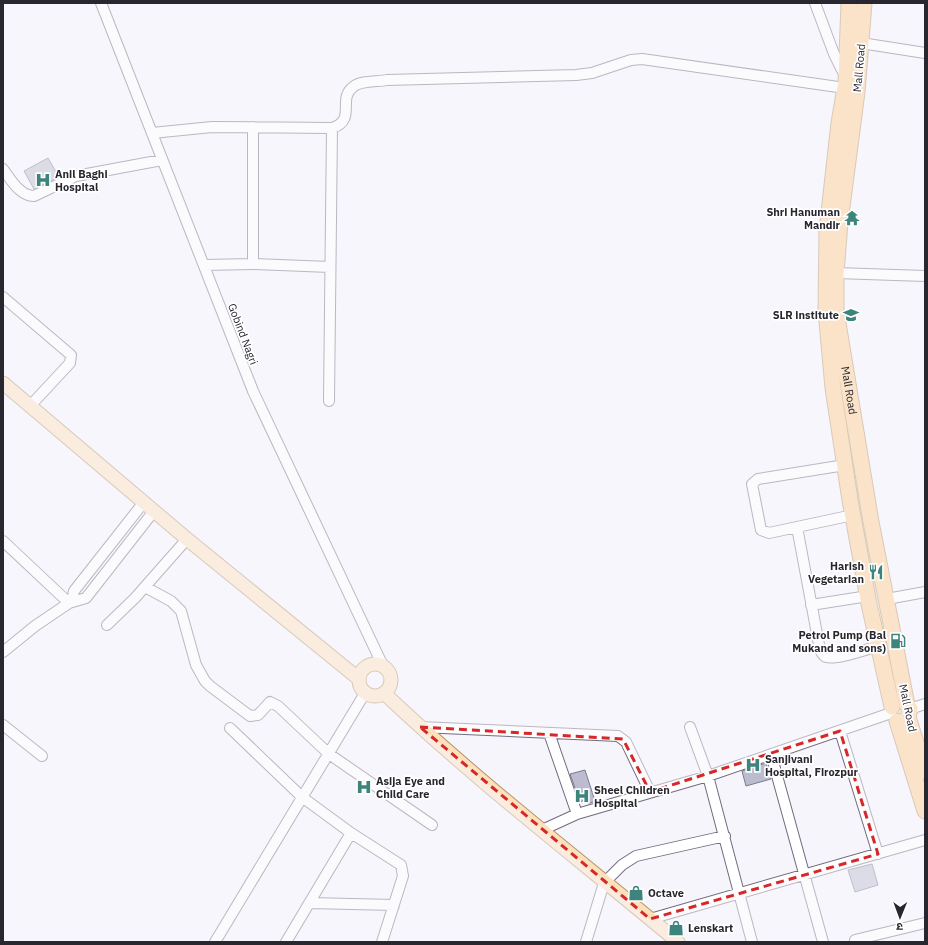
<svg xmlns="http://www.w3.org/2000/svg" width="928" height="945" viewBox="0 0 928 945" font-family="'IBM Plex Sans','Noto Sans Devanagari',sans-serif">
<style>
.building{fill:#bbbccf;stroke:#7a7c8d}
.lines{fill:none;stroke-linecap:round;stroke-linejoin:round}
.minor-casing{stroke:#716c7d;stroke-width:12}
.major-casing{stroke:#b2936b;stroke-width:15}
.highway-casing{stroke:#b2936b;stroke-width:17}
.minor{stroke:#fff;stroke-width:10}
.major{stroke:#fde1ba;stroke-width:13}
.highway{stroke:#fccd8c;stroke-width:15}
.marked{fill:none;stroke:#d62828;stroke-width:3;stroke-dasharray:8 5;stroke-linejoin:round}
.labels{text-anchor:middle;dominant-baseline:central;stroke-width:3.5;stroke-linejoin:round;paint-order:stroke}
.street-label{font-size:11px;fill:#28262e;stroke:#fff}
.poi-label{font-size:11px;font-weight:bold;fill:#28262e;stroke:#fff;text-anchor:start}
</style>
<rect width="100%" height="100%" fill="#f7f5fc"/>
<path class="building" d="M48 158 59 177 34 189 24 171Z
M766 763 771 779 746 786 742 771Z
M585 770 595 801 588 804 587 799 580 802 570 774Z
M872 864 878 885 855 892 848 870Z"/>
<g class="lines">
<defs>
<path id="minor" d="M101 3 253 391 383 666
M815 3 834 54 845 76
M861 43 925 53
M152 133 212 127 332 128C357 120 337 99 353 87 361 80 378 82 387 80L576 75 592 73 631 60 642 59 845 88
M3 169C11 180 20 196 34 196L76 176 162 160
M253 264V127
M204 265 253 264 330 267
M836 273 925 276
M3 297 71 355 70 363 30 406
M329 401 332 128
M845 465 758 479 752 484 761 530 769 533 853 515
M797 527 820 650C822 653 823 656 826 657 837 660 867 649 879 646
M3 541 69 603
M145 587 171 601 181 611 196 665 205 681 210 686 250 716 258 715 270 702 278 706 329 754 432 825
M887 599 925 592
M72 601 74 591 144 502
M811 605 868 596
M107 625 135 598 187 539
M3 652 35 626 69 603 86 598 154 511
M910 709 925 704
M3 725 42 756
M420 727 618 736 626 742 650 792
M690 727 708 776 752 942
M230 728 302 797 351 833 401 865 403 876 382 942
M840 731 878 854
M549 733 577 814
M771 754 823 942
M542 830 577 814 708 776 891 713
M309 903 394 905
M650 919 925 840
M855 940 925 923
M215 942 365 693
M286 942 351 833
M586 942 604 883 622 865 636 856 725 836"/>
<path id="major" d="M3 383 187 539 359 679
M359 680a16 16 0 1 1 32 0a16 16 0 1 1-32 0Z
M385 694C478 782 580 860 678 942"/>
<g id="highway">
<path d="M849 3 846 82 839 123 827 230 826 311 833 388 850 500 869 604 892 707"/>
<path id="s1" d="M864 3 857 92 840 222 836 273V311L871 522 907 705 910 709 908 717 925 771"/>
<path d="M897 721 925 811"/>
</g>
</defs>
<use href="#minor" class="minor-casing"/>
<use href="#major" class="major-casing"/>
<use href="#highway" class="highway-casing"/>
<use href="#minor" class="minor"/>
<use href="#major" class="major"/>
<use href="#highway" class="highway"/>
</g>
<path d="M0 0H928V945H0ZM420 727 623 739 650 792 840 731 878 854 650 919Z" fill="#f7f5fc" fill-opacity=".55" fill-rule="evenodd"/>
<path class="marked" d="M420 727 623 739 650 792 840 731 878 854 650 919Z"/>
<defs>
<symbol id="hospital-bare" viewBox="-9 -9 18 18"><path d="M-5-5h3v3.5h4V-5h3V5h-3V1.5h-4V5h-3Z" fill="#3d847d" stroke="#fff" stroke-width="2.5" paint-order="stroke"/></symbol>
<symbol id="temple-bare" viewBox="-9 -9 18 18"><path d="M0-6L5-2H3V0L6.5 2.5H4V6H1.5V3h-3V6H-4V2.5H-6.5L-3 0V-2H-5Z" fill="#3d847d" stroke="#fff" stroke-width="2.5" paint-order="stroke"/></symbol>
<symbol id="university-bare" viewBox="-9 -9 18 18"><path d="M0-5L7-2L0 1L-7-2ZM-4 1L0 2.5L4 1V4Q0 6-4 4Z" fill="#3d847d" stroke="#fff" stroke-width="2.5" paint-order="stroke"/></symbol>
<symbol id="restaurant-bare" viewBox="-9 -9 18 18"><path d="M-5-6h1v4h1v-4h1v4h1v-4h1v5L-1.5 .5V6h-2V.5L-5-1ZM5-6V6H3V1.5H1.5Q1.5-4 5-6Z" fill="#3d847d" stroke="#fff" stroke-width="2.5" paint-order="stroke"/></symbol>
<symbol id="fuel-bare" viewBox="-9 -9 18 18"><path d="M-5.5-6h7V0h2V4h1.3V-2.5L3-4.5l.8-.8L6-3V5H2.5V1h-1V6h-7ZM-4.2-4.7v3.2H.2V-4.7Z" fill="#3d847d" stroke="#fff" stroke-width="2.5" paint-order="stroke"/></symbol>
<symbol id="shop-bare" viewBox="-9 -9 18 18"><path d="M-5-2.5h2.3a2.7 3.5 0 0 1 5.4 0H5L5.5 6h-11ZM-1.5-2.5h3a1.5 2.3 0 0 0-3 0Z" fill="#3d847d" stroke="#fff" stroke-width="2.5" paint-order="stroke"/></symbol>
</defs>
<g fill-rule="evenodd">
<use href="#hospital-bare" x="32" y="169" width="22" height="22"/>
<use href="#temple-bare" x="841" y="207" width="22" height="22"/>
<use href="#university-bare" x="840" y="304" width="22" height="22"/>
<use href="#restaurant-bare" x="865" y="561" width="22" height="22"/>
<use href="#fuel-bare" x="887" y="630" width="22" height="22"/>
<use href="#hospital-bare" x="742" y="754" width="22" height="22"/>
<use href="#hospital-bare" x="353" y="776" width="22" height="22"/>
<use href="#hospital-bare" x="571" y="785" width="22" height="22"/>
<use href="#shop-bare" x="625" y="882" width="22" height="22"/>
<use href="#shop-bare" x="665" y="917" width="22" height="22"/>
</g>
<g class="labels">
<g class="street-label">
<text transform="translate(859 68) rotate(-85)">Mall Road</text>
<text transform="translate(243 334) rotate(69)">Gobind Nagri</text>
<text stroke="none"><textPath href="#s1" startOffset="390">Mall Road</textPath></text>
<text transform="translate(908 708) rotate(78)">Mall Road</text>
</g>
<g class="poi-label">
<text x="55" y="174">Anil Baghi<tspan x="55" dy="13">Hospital</tspan></text>
<text x="840" y="212" text-anchor="end">Shri Hanuman<tspan x="840" dy="13">Mandir</tspan></text>
<text x="839" y="315" text-anchor="end">SLR institute</text>
<text x="864" y="566" text-anchor="end">Harish<tspan x="864" dy="13">Vegetarian</tspan></text>
<text x="886" y="635" text-anchor="end">Petrol Pump (Bal<tspan x="886" dy="13">Mukand and sons)</tspan></text>
<text x="765" y="759">Sanjivani<tspan x="765" dy="13">Hospital, Firozpur</tspan></text>
<text x="376" y="781">Asija Eye and<tspan x="376" dy="13">Child Care</tspan></text>
<text x="594" y="790">Sheel Children<tspan x="594" dy="13">Hospital</tspan></text>
<text x="648" y="893">Octave</text>
<text x="688" y="928">Lenskart</text>
</g>
</g>
<rect width="928" height="945" fill="none" stroke="#28262e" stroke-width="8"/>
<g transform="translate(900 917) rotate(181)" stroke="#ffffff" stroke-width="3" paint-order="stroke">
<path d="M0-3L7 15L0 10L-7 15Z" fill="#28262e"/>
<text y="-6" font-size="11" font-weight="bold" text-anchor="middle" fill="#28262e">उ</text>
</g>
</svg>
